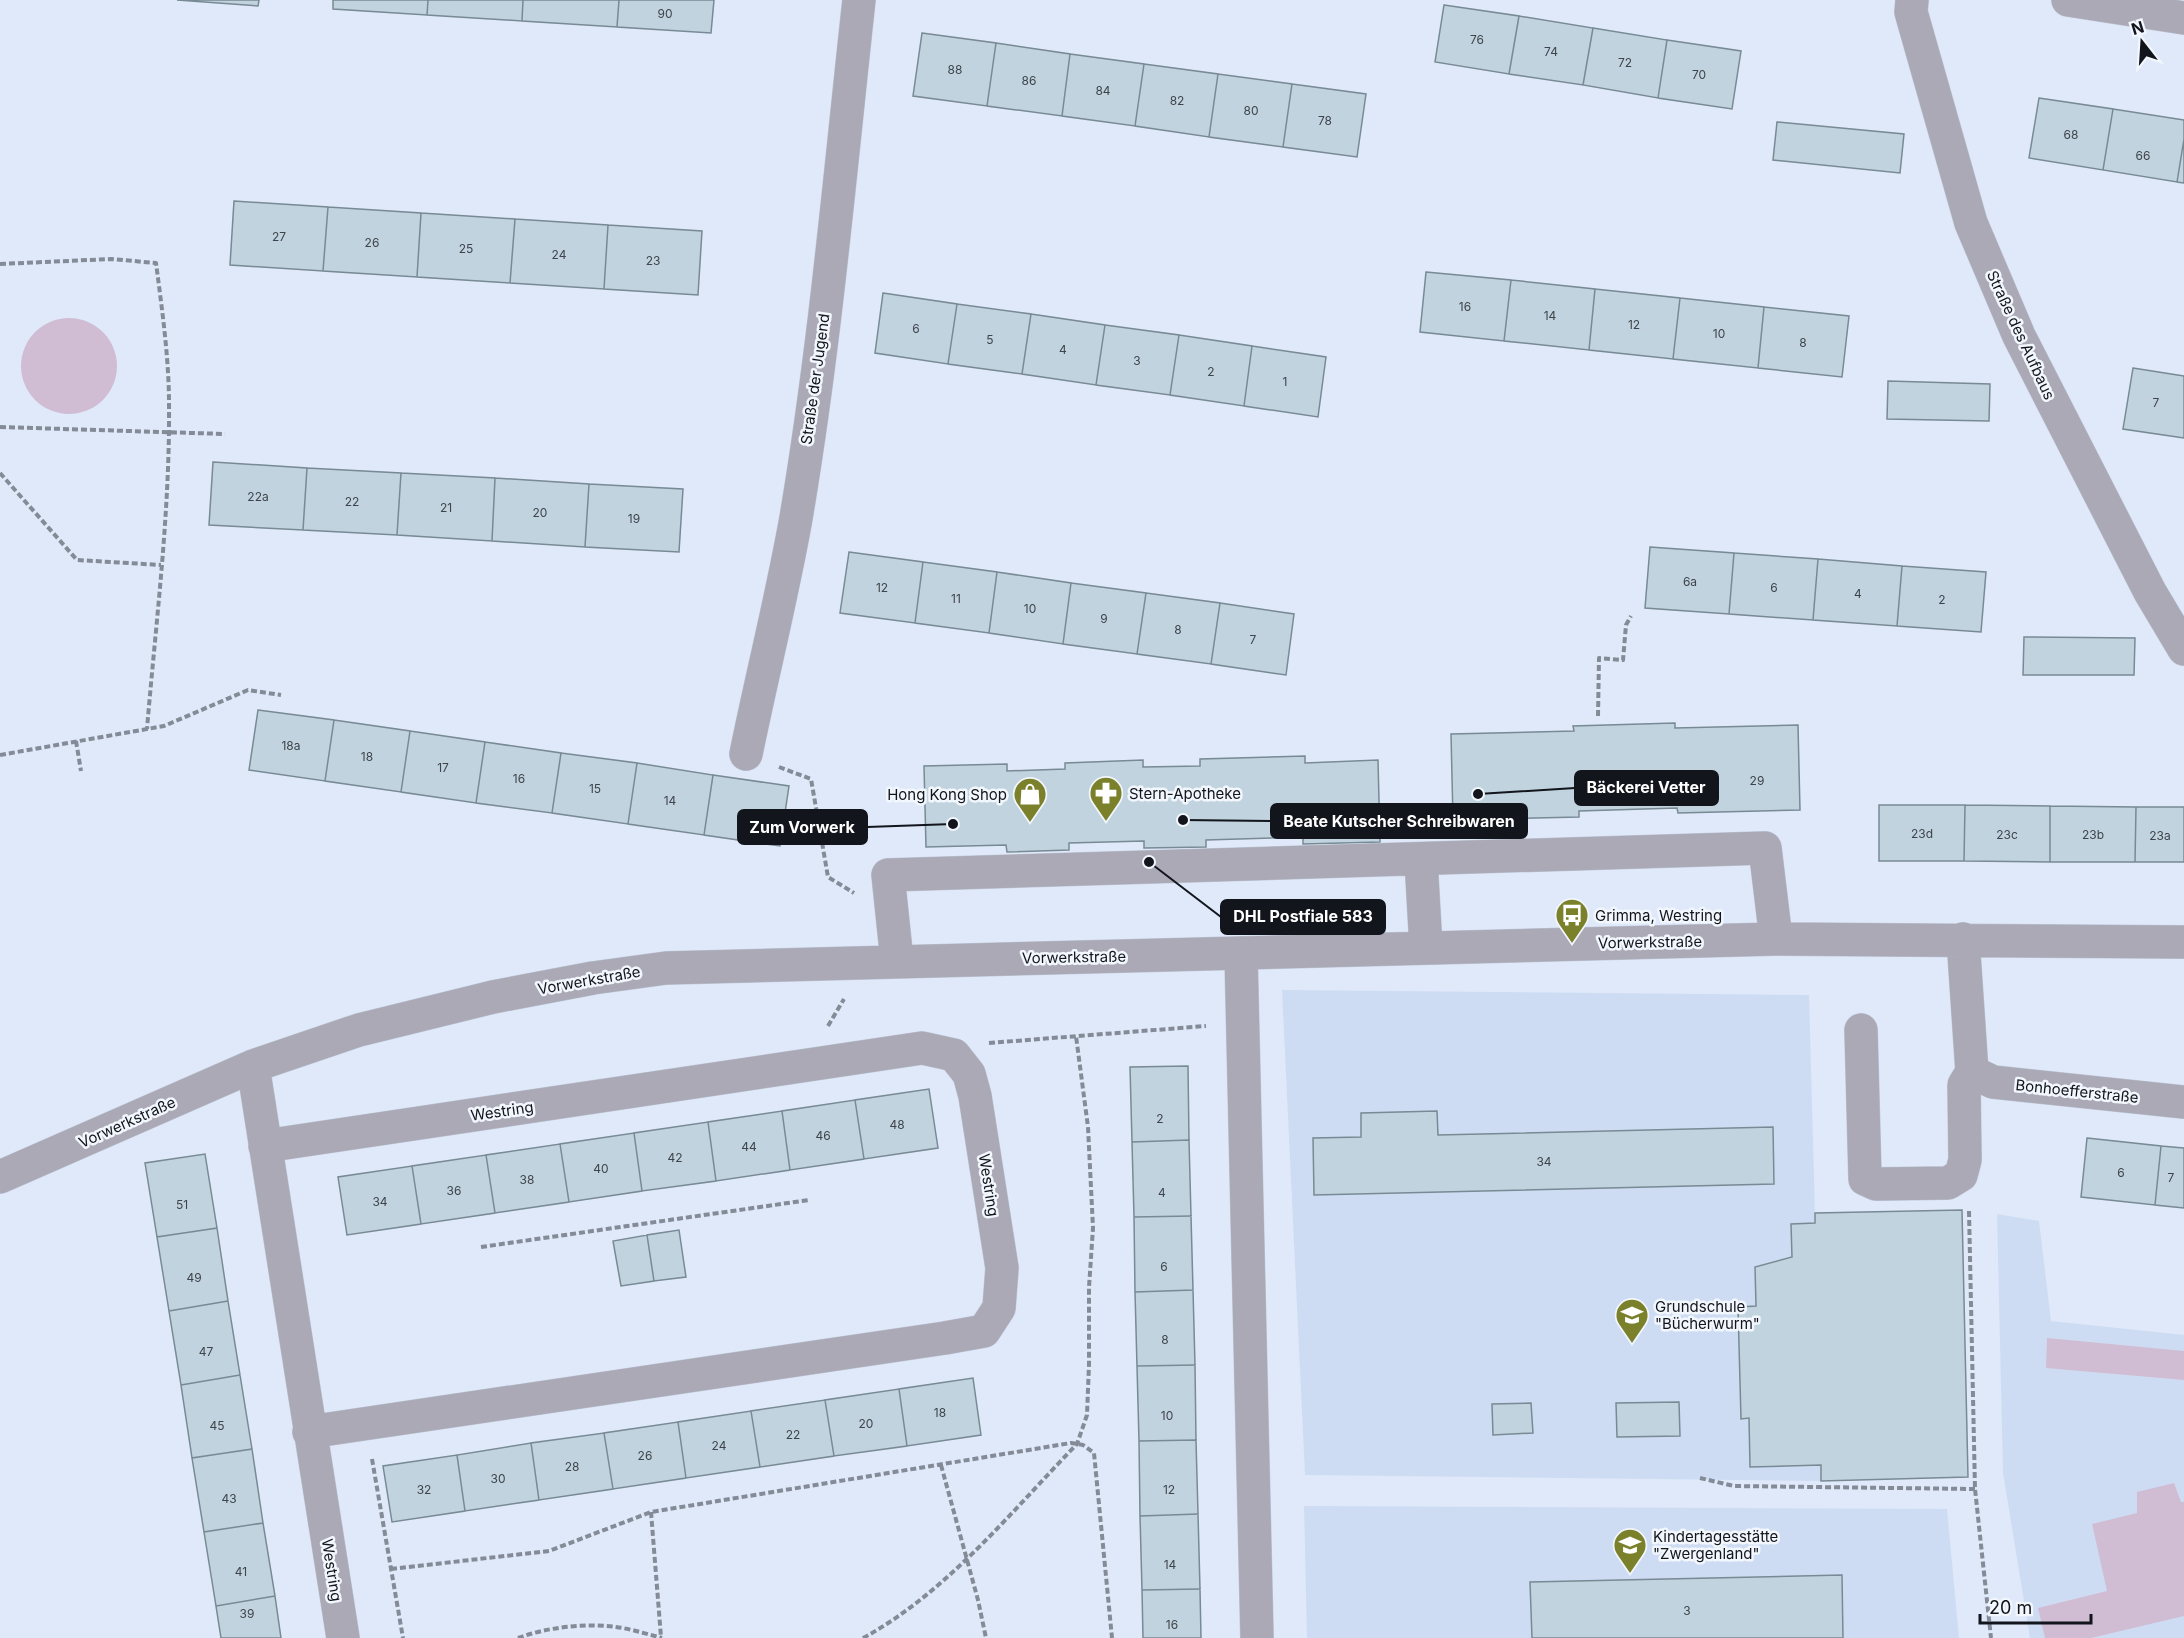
<svg xmlns="http://www.w3.org/2000/svg" width="2184" height="1638" viewBox="0 0 2184 1638" font-family="Inter,sans-serif">
<style>
.built{fill:#cedcf3}
.green{fill:#d0bdd4}
.building{fill:#c1d3de;stroke:#788a93;stroke-width:1.5}
.lines{fill:none;stroke-linecap:round;stroke-linejoin:round}
.minor-casing{stroke:#bec7d6;stroke-width:34}
.path{stroke:#848b97;stroke-width:4;stroke-dasharray:6 3;stroke-linecap:butt}
.minor{stroke:#aba9b6;stroke-width:33}
.labels{text-anchor:middle;dominant-baseline:central;stroke-width:5;stroke-linejoin:round;paint-order:stroke}
.number-label{font-size:12px;fill:#3e444c}
.street-label{font-size:15px;fill:#12151b;stroke:#f2f6fd}
.poi-label{font-size:15px;fill:#12151b;stroke:#f2f6fd;text-anchor:start}
.leader{fill:none;stroke:#12151b;stroke-width:2}
.callout-dot{fill:#12151b;stroke:#f2f6fd;stroke-width:2}
.callout{fill:#12151b;stroke:#12151b;stroke-width:2}
.callout-label{font-size:16px;text-anchor:middle;font-weight:bold;fill:#fff}
</style>
<rect width="100%" height="100%" fill="#dfe9fa"/>
<path class="built" d="M1282 990 1809 995 1815 1213 1962 1210 1968 1477 1821 1481 1305 1475Z
M1997 1214 2039 1221 2051 1321 2184 1335V1638H2030L2003 1473Z
M1304 1506 1947 1509 1959 1638H1307Z"/>
<path class="green" d="M21 366a48 48 0 1 1 96 0a48 48 0 1 1-96 0Z
M2047 1338 2184 1351V1380L2046 1368Z
M2174 1483 2181 1502H2184V1616L2091 1638H2045L2038 1608 2107 1591 2092 1524 2137 1513V1492Z"/>
<path class="building" d="M177 0H259L258 6Z
M333 0H428L427 15 333 9Z
M428 0H523L522 21 427 15Z
M523 0H619L617 27 522 21Z
M619 0H714L711 33 617 27Z
M1444 5 1519 16 1509 74 1435 62Z
M1519 16 1593 28 1583 85 1509 74Z
M1593 28 1667 40 1658 98 1583 85Z
M922 33 996 43 987 106 913 96Z
M1667 40 1741 51 1732 109 1658 98Z
M996 43 1070 54 1062 116 987 106Z
M1070 54 1144 64 1135 126 1062 116Z
M1144 64 1218 74 1209 137 1135 126Z
M1218 74 1292 84 1283 147 1209 137Z
M1292 84 1366 94 1357 157 1283 147Z
M2039 98 2113 109 2103 170 2029 158Z
M2113 109 2184 120V139L2177 182 2103 170Z
M1777 122 1904 134 1900 173 1773 160Z
M2184 139V183L2177 182Z
M234 201 328 207 323 271 230 265Z
M328 207 421 213 417 277 323 271Z
M421 213 515 219 510 283 417 277Z
M515 219 608 225 604 289 510 283Z
M608 225 702 231 698 295 604 289Z
M1426 272 1511 280 1504 341 1420 332Z
M1511 280 1595 289 1589 350 1504 341Z
M1595 289 1680 298 1673 359 1589 350Z
M883 293 957 304 948 364 875 353Z
M1680 298 1764 307 1758 368 1673 359Z
M957 304 1031 314 1022 374 948 364Z
M1764 307 1849 316 1842 377 1758 368Z
M1031 314 1105 325 1096 385 1022 374Z
M1105 325 1179 335 1170 395 1096 385Z
M1179 335 1252 346 1244 406 1170 395Z
M1252 346 1326 357 1318 417 1244 406Z
M2133 368 2184 376V438L2123 429Z
M1888 381 1990 384 1989 421 1887 419Z
M213 462 307 468 303 530 209 525Z
M307 468 401 473 397 535 303 530Z
M401 473 495 478 492 541 397 535Z
M495 478 589 484 585 547 492 541Z
M589 484 683 489 679 552 585 547Z
M1650 547 1734 553 1729 614 1645 608Z
M849 552 923 562 915 623 840 613Z
M1734 553 1818 559 1813 620 1729 614Z
M1818 559 1902 566 1897 626 1813 620Z
M923 562 997 572 989 633 915 623Z
M1902 566 1986 572 1981 632 1897 626Z
M997 572 1071 583 1063 644 989 633Z
M1071 583 1146 593 1137 654 1063 644Z
M1146 593 1220 603 1211 664 1137 654Z
M1220 603 1294 614 1286 675 1211 664Z
M2024 637 2135 638 2134 675H2023Z
M258 710 334 720 325 781 249 770Z
M334 720 410 731 401 792 325 781Z
M1675 723V728L1798 725 1800 810 1678 813 1677 808 1579 811V817L1453 820 1451 734 1574 731 1573 726Z
M410 731 485 742 476 803 401 792Z
M485 742 561 753 552 813 476 803Z
M561 753 637 763 628 824 552 813Z
M1305 756V763L1378 760 1380 842 1303 844V837L1206 840V847L1144 848V841L1069 843V850L1007 852 1006 845 926 847 924 766 1007 764V771L1065 769V763L1143 760V767L1200 766V759Z
M637 763 713 775 704 835 628 824Z
M713 775 789 786 780 846 704 835Z
M1879 805H1965L1964 861H1879Z
M1965 805 2050 806V862L1964 861Z
M2050 806 2136 807 2135 862H2050Z
M2136 807H2184V862H2135Z
M1188 1066 1189 1140 1132 1142 1130 1067Z
M929 1089 938 1148 864 1159 855 1100Z
M855 1100 864 1159 790 1170 782 1111Z
M782 1111 790 1170 716 1181 708 1122Z
M1437 1111 1438 1135 1773 1127 1774 1184 1314 1195 1313 1138 1361 1137V1113Z
M708 1122 716 1181 642 1191 634 1133Z
M634 1133 642 1191 569 1202 560 1144Z
M2087 1138 2161 1146 2155 1205 2081 1197Z
M1189 1140 1191 1216 1134 1217 1132 1142Z
M560 1144 569 1202 495 1213 486 1155Z
M2161 1146 2184 1148V1208L2155 1205Z
M205 1154 217 1228 157 1237 145 1163Z
M486 1155 495 1213 421 1224 412 1166Z
M412 1166 421 1224 347 1235 338 1177Z
M1962 1210 1968 1477 1821 1481V1465L1750 1467 1749 1418 1741 1419 1738 1307 1756 1306 1755 1267 1792 1257 1791 1224 1815 1223V1213Z
M1191 1216 1193 1290 1135 1292 1134 1217Z
M217 1228 228 1301 169 1311 157 1237Z
M679 1230 686 1277 654 1281 647 1235Z
M647 1235 654 1281 621 1286 613 1241Z
M1193 1290 1195 1365 1137 1366 1135 1292Z
M228 1301 240 1375 181 1385 169 1311Z
M1195 1365 1196 1440 1139 1441 1137 1366Z
M240 1375 252 1449 192 1458 181 1385Z
M973 1378 981 1435 907 1446 899 1389Z
M899 1389 907 1446 834 1456 825 1400Z
M825 1400 834 1456 760 1467 751 1411Z
M1679 1402 1680 1436 1617 1437 1616 1403Z
M1531 1403 1533 1433 1493 1435 1492 1404Z
M751 1411 760 1467 686 1478 678 1422Z
M678 1422 686 1478 613 1489 604 1433Z
M604 1433 613 1489 539 1500 531 1443Z
M1196 1440 1198 1514 1140 1516 1139 1441Z
M531 1443 539 1500 465 1511 457 1455Z
M252 1449 263 1523 204 1532 192 1458Z
M457 1455 465 1511 392 1522 383 1466Z
M1198 1514 1200 1589 1142 1590 1140 1516Z
M263 1523 275 1596 216 1606 204 1532Z
M1842 1575 1843 1638H1532L1530 1582Z
M1200 1589 1201 1638H1143L1142 1590Z
M275 1596 281 1638H221L216 1606Z"/>
<g class="lines">
<defs>
<path id="minor" d="M1912 0 1911 12 1971 223 2019 336 2150 592 2184 649
M2068 0 2184 18
M746 754C762 675 782 597 796 518 825 347 840 173 859 0
M1421 860 1426 948
M1241 953 1257 1638
M897 961 888 875 1765 848 1776 939
M1861 1030 1865 1179 1876 1184 1948 1183 1961 1175 1965 1160 1964 1085 1972 1072 1963 939
M253 1066 343 1638
M1972 1072 1993 1082 2184 1102
M265 1146 922 1048 954 1055 969 1074 975 1096 1002 1268 999 1308 984 1331 945 1338 309 1432
M0 1177 253 1066 359 1030 493 997 593 978 666 968 1776 939 2184 942"/>
</defs>
<use href="#minor" class="minor-casing"/>
<path class="path" d="M0 264 111 259 156 263C162 309 169 358 169 404 170 513 156 621 147 729
M0 427 225 434
M0 473 77 560 161 565
M1598 716 1599 658 1623 660 1626 625 1631 616
M76 741 81 771
M0 755 164 726 248 690 281 695
M779 767 811 779 828 877 854 893
M828 1026 844 999
M989 1043 1206 1026
M1969 1211 1975 1489 1991 1638
M481 1247 809 1200
M372 1459 403 1638
M941 1465 978 1600 986 1638
M1700 1478 1734 1486 1975 1489
M651 1512 661 1637
M391 1569 549 1551 651 1512 1071 1443 1083 1445 1094 1453 1112 1638
M518 1638C548 1627 585 1623 616 1627 631 1629 647 1634 662 1638
M863 1638C945 1594 1012 1511 1077 1444L1087 1415 1089 1364V1287L1093 1228 1088 1127 1076 1036"/>
<use href="#minor" class="minor"/>
</g>
<defs>
<symbol id="pharmacy-pin" viewBox="-11 -11 22 30"><path d="M0 17L-7.5 6A9.5 9.5 0 1 1 7.5 6Z" fill="#7b802a" stroke="#f2f6fd"/><path d="M-2-6h4v4h4v4h-4v4h-4v-4h-4v-4h4Z" fill="#fff"/></symbol>
<symbol id="shop-pin" viewBox="-11 -11 22 30"><path d="M0 17L-7.5 6A9.5 9.5 0 1 1 7.5 6Z" fill="#7b802a" stroke="#f2f6fd"/><path d="M-5-2.5h2.3a2.7 3.5 0 0 1 5.4 0H5L5.5 6h-11ZM-1.5-2.5h3a1.5 2.3 0 0 0-3 0Z" fill="#fff"/></symbol>
<symbol id="bus-pin" viewBox="-11 -11 22 30"><path d="M0 17L-7.5 6A9.5 9.5 0 1 1 7.5 6Z" fill="#7b802a" stroke="#f2f6fd"/><path d="M-5-6H5V4H4V6H2V4H-2V6H-4V4H-5ZM-3.5-4V0h7V-4ZM-3.5 1.2v1.5H-2V1.2ZM2 1.2v1.5H3.5V1.2Z" fill="#fff"/></symbol>
<symbol id="school-pin" viewBox="-11 -11 22 30"><path d="M0 17L-7.5 6A9.5 9.5 0 1 1 7.5 6Z" fill="#7b802a" stroke="#f2f6fd"/><path d="M0-5L7-2L0 1L-7-2ZM-4 1L0 2.5L4 1V4Q0 6-4 4Z" fill="#fff"/></symbol>
</defs>
<g fill-rule="evenodd">
<use href="#pharmacy-pin" x="1087" y="774" width="38" height="52"/>
<use href="#shop-pin" x="1011" y="775" width="38" height="52"/>
<use href="#bus-pin" x="1553" y="896" width="38" height="52"/>
<use href="#school-pin" x="1613" y="1296" width="38" height="52"/>
<use href="#school-pin" x="1611" y="1526" width="38" height="52"/>
</g>
<g class="labels">
<g class="number-label">
<text x="665" y="13">90</text>
<text x="1477" y="39">76</text>
<text x="1551" y="51">74</text>
<text x="1625" y="62">72</text>
<text x="955" y="69">88</text>
<text x="1699" y="74">70</text>
<text x="1029" y="80">86</text>
<text x="1103" y="90">84</text>
<text x="1177" y="100">82</text>
<text x="1251" y="110">80</text>
<text x="1325" y="120">78</text>
<text x="2071" y="134">68</text>
<text x="2143" y="155">66</text>
<text x="279" y="236">27</text>
<text x="372" y="242">26</text>
<text x="466" y="248">25</text>
<text x="559" y="254">24</text>
<text x="653" y="260">23</text>
<text x="1465" y="306">16</text>
<text x="1550" y="315">14</text>
<text x="1634" y="324">12</text>
<text x="916" y="328">6</text>
<text x="1719" y="333">10</text>
<text x="990" y="339">5</text>
<text x="1803" y="342">8</text>
<text x="1063" y="349">4</text>
<text x="1137" y="360">3</text>
<text x="1211" y="371">2</text>
<text x="1285" y="381">1</text>
<text x="2156" y="402">7</text>
<text x="258" y="496">22a</text>
<text x="352" y="501">22</text>
<text x="446" y="507">21</text>
<text x="540" y="512">20</text>
<text x="634" y="518">19</text>
<text x="1690" y="581">6a</text>
<text x="882" y="587">12</text>
<text x="1774" y="587">6</text>
<text x="1858" y="593">4</text>
<text x="956" y="598">11</text>
<text x="1942" y="599">2</text>
<text x="1030" y="608">10</text>
<text x="1104" y="618">9</text>
<text x="1178" y="629">8</text>
<text x="1253" y="639">7</text>
<text x="291" y="745">18a</text>
<text x="367" y="756">18</text>
<text x="443" y="767">17</text>
<text x="519" y="778">16</text>
<text x="1757" y="780">29</text>
<text x="595" y="788">15</text>
<text x="670" y="800">14</text>
<text x="1922" y="833">23d</text>
<text x="2007" y="834">23c</text>
<text x="2093" y="834">23b</text>
<text x="2160" y="835">23a</text>
<text x="1160" y="1118">2</text>
<text x="897" y="1124">48</text>
<text x="823" y="1135">46</text>
<text x="749" y="1146">44</text>
<text x="675" y="1157">42</text>
<text x="1544" y="1161">34</text>
<text x="601" y="1168">40</text>
<text x="2121" y="1172">6</text>
<text x="2171" y="1177">7</text>
<text x="527" y="1179">38</text>
<text x="454" y="1190">36</text>
<text x="1162" y="1192">4</text>
<text x="380" y="1201">34</text>
<text x="182" y="1204">51</text>
<text x="1164" y="1266">6</text>
<text x="194" y="1277">49</text>
<text x="1165" y="1339">8</text>
<text x="206" y="1351">47</text>
<text x="940" y="1412">18</text>
<text x="1167" y="1415">10</text>
<text x="866" y="1423">20</text>
<text x="217" y="1425">45</text>
<text x="793" y="1434">22</text>
<text x="719" y="1445">24</text>
<text x="645" y="1455">26</text>
<text x="572" y="1466">28</text>
<text x="498" y="1478">30</text>
<text x="424" y="1489">32</text>
<text x="1169" y="1489">12</text>
<text x="229" y="1498">43</text>
<text x="1170" y="1564">14</text>
<text x="241" y="1571">41</text>
<text x="1687" y="1610">3</text>
<text x="247" y="1613">39</text>
<text x="1172" y="1624">16</text>
</g>
<g class="street-label">
<text transform="translate(2021 335) rotate(65)">Straße des Aufbaus</text>
<text transform="translate(815 379) rotate(-82)">Straße der Jugend</text>
<text transform="translate(1650 942) rotate(-1)">Vorwerkstraße</text>
<text transform="translate(1074 957) rotate(-1)">Vorwerkstraße</text>
<text transform="translate(589 980) rotate(-10)">Vorwerkstraße</text>
<text transform="translate(2077 1091) rotate(6)">Bonhoefferstraße</text>
<text transform="translate(502 1111) rotate(-8)">Westring</text>
<text transform="translate(127 1122) rotate(-24)">Vorwerkstraße</text>
<text transform="translate(989 1185) rotate(81)">Westring</text>
<text transform="translate(332 1570) rotate(81)">Westring</text>
</g>
<g class="poi-label">
<text x="1129" y="793">Stern-Apotheke</text>
<text x="1007" y="794" text-anchor="end">Hong Kong Shop</text>
<text x="1595" y="915">Grimma, Westring</text>
<text x="1655" y="1306">Grundschule<tspan x="1655" dy="17">"Bücherwurm"</tspan></text>
<text x="1653" y="1536">Kindertagesstätte<tspan x="1653" dy="17">"Zwergenland"</tspan></text>
</g>
</g>
<path class="leader" d="M1478 794L1575 788M1183 820L1271 821M953 824L867 827M1149 862L1221 917"/>
<g class="callout-dot">
<circle cx="1478" cy="794" r="6"/>
<circle cx="1183" cy="820" r="6"/>
<circle cx="953" cy="824" r="6"/>
<circle cx="1149" cy="862" r="6"/>
</g>
<g class="callout">
<rect x="1575" y="771" width="143" height="34" rx="6"/>
<rect x="1271" y="804" width="256" height="34" rx="6"/>
<rect x="738" y="810" width="129" height="34" rx="6"/>
<rect x="1221" y="900" width="164" height="34" rx="6"/>
</g>
<g class="callout-label">
<text x="1646" y="793">Bäckerei Vetter</text>
<text x="1399" y="827">Beate Kutscher Schreibwaren</text>
<text x="802" y="833">Zum Vorwerk</text>
<text x="1303" y="922">DHL Postfiale 583</text>
</g>
<g transform="translate(2142 42) rotate(343)" stroke="#f2f6fd" stroke-width="4.5" paint-order="stroke">
<path d="M0-4.5L10 22L0 15L-10 22Z" fill="#12151b"/>
<text y="-9" font-size="16" font-weight="bold" text-anchor="middle" fill="#12151b">N</text>
</g>
<path d="M1980 1614v9h111v-9" fill="none" stroke="#12151b" stroke-width="3"/>
<text x="1989" y="1614" font-size="18" fill="#12151b" stroke="#f2f6fd" stroke-width="4.5" paint-order="stroke">20 m</text>
</svg>
